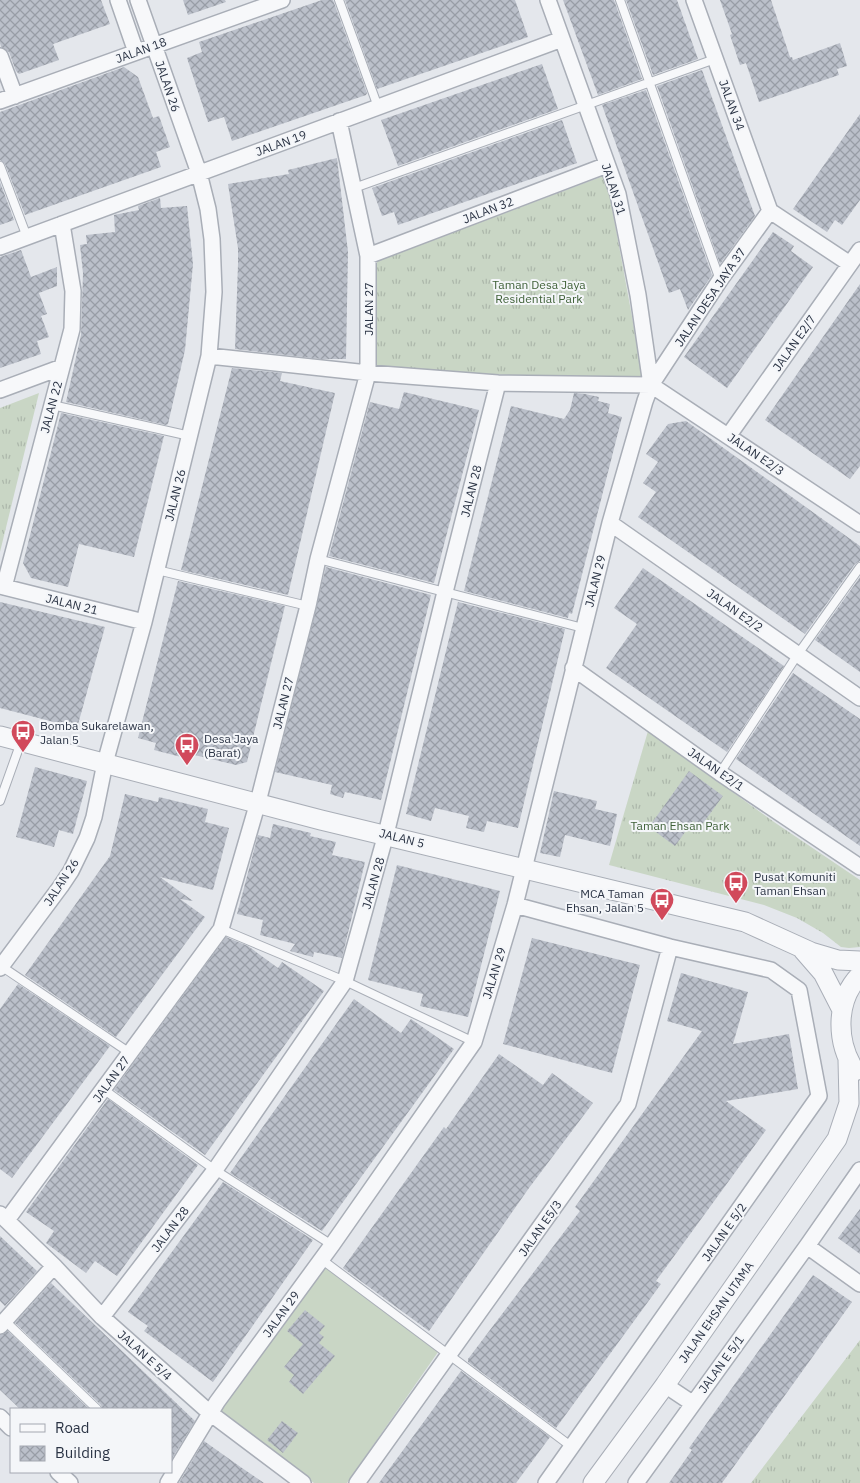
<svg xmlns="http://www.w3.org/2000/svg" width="860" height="1483" viewBox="0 0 860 1483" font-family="'IBM Plex Sans',sans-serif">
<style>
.grass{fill:url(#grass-tufts)}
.pitch{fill:#c9d6c5}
.building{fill:url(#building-cross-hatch)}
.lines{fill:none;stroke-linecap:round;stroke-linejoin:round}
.service-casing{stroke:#a9aeb7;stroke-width:10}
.minor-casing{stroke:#a9aeb7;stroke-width:18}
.tertiary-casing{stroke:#a9aeb7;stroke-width:21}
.service{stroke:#f7f8fa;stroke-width:8}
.minor{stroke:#f7f8fa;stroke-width:15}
.tertiary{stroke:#f7f8fa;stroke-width:19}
.labels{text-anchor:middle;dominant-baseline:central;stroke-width:4;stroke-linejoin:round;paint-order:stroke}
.street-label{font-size:12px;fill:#2b3445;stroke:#f4f6f9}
.park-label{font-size:12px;fill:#3f6138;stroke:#f4f6f9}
.poi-label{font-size:12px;fill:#2b3445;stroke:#f4f6f9;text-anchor:start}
</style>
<defs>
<pattern id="grass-tufts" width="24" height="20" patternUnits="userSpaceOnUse" patternTransform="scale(1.25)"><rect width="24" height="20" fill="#c9d6c5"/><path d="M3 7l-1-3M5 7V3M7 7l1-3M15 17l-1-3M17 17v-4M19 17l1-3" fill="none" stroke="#adb8ab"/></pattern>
<pattern id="building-cross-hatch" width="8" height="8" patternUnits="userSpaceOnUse" patternTransform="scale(1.25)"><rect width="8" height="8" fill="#bbc0ca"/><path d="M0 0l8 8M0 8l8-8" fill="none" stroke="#989da6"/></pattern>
</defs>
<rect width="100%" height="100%" fill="#e4e7ec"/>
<path class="grass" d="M606 175 644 382 374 368 377 261Z
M39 393 0 552V408Z
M648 731 774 822 860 880V947L849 948 841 947 823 933 797 918 764 905 609 865Z
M860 1340V1483H751Z"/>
<path class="pitch" d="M324 1267 438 1352 347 1483H314L218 1413Z"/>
<path class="building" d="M0 0H101L110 24 53 44 59 60 19 74 16 71 9 52 1 47 0 43Z
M183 0H225L226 2 188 15Z
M322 0H333L367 93 366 95 232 141 224 117 208 122 187 58 202 52 199 42Z
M345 0H515L528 37 377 89Z
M563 0H614L642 79 598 95Z
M626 0H677L698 59 653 75Z
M720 0H771L790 57H792L793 60 840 43 847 66 837 69 839 75 759 102 746 63 740 65 730 35 732 34Z
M542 64 558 109 398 166 381 120Z
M124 67 138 77 153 118 159 116 170 147 156 152 161 167 25 215 5 164 0 160V112Z
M702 70 755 216 720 264 657 86Z
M646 90 712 275 688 310 680 289 669 293 602 105Z
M860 114V200L842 225 835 220 827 232 793 209Z
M562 120 577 163 398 225 394 212 382 216 372 188Z
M337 158 348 252 346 359H322L235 349 238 264V248L228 184 289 174 288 170Z
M0 182 14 220 0 225Z
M160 198 161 208 187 206 193 264 185 350 168 424 166 425 66 402 81 335 83 273 80 245 87 244 86 235 115 232 114 215 139 210 138 206Z
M773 232 794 246 791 251 813 267 727 388 684 357Z
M21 250 31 277 57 267V286L39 293 47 314 41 316 49 337 37 341 41 354 0 368V257Z
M860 284V466L850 479 765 420Z
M232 368 282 373 280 381 335 393 288 595 181 570Z
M404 392 479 410 434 583 329 556 370 402 399 409Z
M574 393 585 394 599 397 598 401 610 404 608 413 622 417 572 614 569 613 568 618 464 591 511 406 564 419 570 410Z
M61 413 164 436 134 557 79 544 68 587 31 578 23 563Z
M686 421 860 546V561L855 564 805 634 638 517 656 492 643 483 658 462 646 454 668 424Z
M326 567 431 595 381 800 345 792 343 798 330 794 332 785 275 772Z
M643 568 784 666 727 752 606 668 637 624 614 608Z
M860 577V672L815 640Z
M178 581 285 606 247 762 236 765 186 753 185 758 154 750 156 743 138 738Z
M0 602 105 627 77 728 0 708Z
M458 602 565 629 518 828 487 821 484 832 466 828 469 816 435 808 431 821 406 814Z
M793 673 860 719V846L736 759Z
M35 767 87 781 73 834 59 830 54 847 16 837Z
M689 771 723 796 701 826 693 821 675 846 649 827Z
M554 791 597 801 595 809 617 814 610 846 565 835 560 857 540 853Z
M125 794 158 802 159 797 208 809 205 822 229 828 213 890 160 877 193 901 180 899 205 917 116 1037 25 975 110 856Z
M273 824 311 833 310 836 336 842 332 855 365 862 342 958 314 952 313 957 290 951 295 944 260 935 263 920 237 914 258 835 270 838Z
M397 865 500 891 468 1017 420 1006 423 994 368 980Z
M226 937 248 946 278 968 282 962 324 991 205 1155 114 1090Z
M532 938 640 965 612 1073 503 1044Z
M681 973 748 992 733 1044 789 1034 798 1089 726 1101 766 1130 656 1281 661 1284 556 1428 468 1362V1359L580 1211 575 1207 702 1031 667 1021Z
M18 984 110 1046 12 1178 0 1169V1009Z
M354 999 401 1033 411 1019 454 1049 322 1231 230 1173Z
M499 1054 543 1085 552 1073 593 1103 529 1188 429 1331 343 1268 444 1127 446 1129Z
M108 1099 198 1165 117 1276 95 1261 86 1273 46 1243 54 1231 26 1212Z
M223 1182 313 1240 213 1382 144 1331 148 1326 128 1312Z
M860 1209V1254L838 1238Z
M0 1236 37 1271 5 1306 0 1301Z
M813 1275 852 1302 722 1483H669L692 1450 689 1448Z
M51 1283 195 1421 171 1460V1409H102L101 1405 15 1323Z
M305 1310 325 1326 319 1333 324 1337 319 1343 335 1356 303 1394 289 1382 294 1375 284 1367 303 1344 287 1331Z
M8 1331 89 1409H20L0 1390V1335Z
M461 1371 550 1437 516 1483H379Z
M282 1421 298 1433 283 1453 267 1440Z
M204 1441 242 1468 264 1483H179Z"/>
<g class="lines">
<defs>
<path id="service" d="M339 0 378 107
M620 0 720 280
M0 166 27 237
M354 188 715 59
M52 405 190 436
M318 559 583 628
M157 570 308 606
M720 773 798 654 860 567
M0 801 21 742
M221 929 345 981 474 1042
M1 966 130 1053
M103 1089 215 1170 332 1245
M321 1259 572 1447
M3 1319 97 1409"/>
<path id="minor" d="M118 0 136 52
M548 0 618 194 638 295 651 385
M694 0 770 211
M0 56 15 96
M0 101 282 0
M770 211 850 264
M0 247 562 39
M368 256 607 165
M209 356 368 373 498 383 651 385
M651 385 860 524
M0 390 62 367
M729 435 860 250
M610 523 860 698
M0 586 144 622
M4 587 72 329 73 291 62 224
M573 668 720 773 860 867
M515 905 670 947 771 970 799 990 819 1096 546 1483
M0 968 61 886 71 871 87 838 94 817 105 763 144 622 209 356 214 292 212 239 208 209 199 173 138 0
M0 1214 54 1266 102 1317 210 1413 303 1483
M7 1220 221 929 258 802 308 606 318 559 368 373V256L339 121
M807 1246 860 1284
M102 1317 215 1170 345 981 386 834 445 592 498 383
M0 1326 54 1266
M665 1385 692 1403
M0 1417 11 1428
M58 1472 70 1483
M168 1483 217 1402 332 1245 474 1042 515 905 610 523 645 401 651 385 720 280 770 211
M357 1483 628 1104 670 947
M636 1483 807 1246 860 1170"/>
<path id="tertiary" d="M0 736 321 820 745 922 811 952 838 960 860 961
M803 950 823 973 841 1008
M855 1071C836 1042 835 1001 860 975
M593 1483 665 1385 837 1139 849 1103 848 1060"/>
</defs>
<use href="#service" class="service-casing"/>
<use href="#minor" class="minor-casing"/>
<use href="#tertiary" class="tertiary-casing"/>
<use href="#service" class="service"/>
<use href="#minor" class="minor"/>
<use href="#tertiary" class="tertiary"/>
</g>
<defs>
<symbol id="bus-pin" viewBox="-11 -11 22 30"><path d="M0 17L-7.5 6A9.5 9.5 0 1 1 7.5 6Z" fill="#d1495b" stroke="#f4f6f9"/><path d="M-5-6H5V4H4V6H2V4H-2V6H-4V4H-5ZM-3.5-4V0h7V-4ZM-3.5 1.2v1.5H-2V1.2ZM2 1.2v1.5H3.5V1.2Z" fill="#fff"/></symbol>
</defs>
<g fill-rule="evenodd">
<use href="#bus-pin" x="9" y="718" width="28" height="38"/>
<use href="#bus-pin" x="173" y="731" width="28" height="38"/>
<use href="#bus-pin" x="722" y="869" width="28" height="38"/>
<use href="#bus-pin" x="648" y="886" width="28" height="38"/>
</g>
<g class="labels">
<g class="street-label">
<text transform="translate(141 50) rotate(-20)">JALAN 18</text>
<text transform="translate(168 86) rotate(71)">JALAN 26</text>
<text transform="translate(732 105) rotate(70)">JALAN 34</text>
<text transform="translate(281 143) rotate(-20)">JALAN 19</text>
<text transform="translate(614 189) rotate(72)">JALAN 31</text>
<text transform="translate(488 210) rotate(-21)">JALAN 32</text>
<text transform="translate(710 297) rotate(-56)">JALAN DESA JAYA 37</text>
<text transform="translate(368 309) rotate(-90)">JALAN 27</text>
<text transform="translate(794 343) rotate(-55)">JALAN E2/7</text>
<text transform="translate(51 407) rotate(-75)">JALAN 22</text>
<text transform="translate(756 454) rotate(34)">JALAN E2/3</text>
<text transform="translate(471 491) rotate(-76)">JALAN 28</text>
<text transform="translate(175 495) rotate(-76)">JALAN 26</text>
<text transform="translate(595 581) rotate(-76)">JALAN 29</text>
<text transform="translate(72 604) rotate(14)">JALAN 21</text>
<text transform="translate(735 610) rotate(35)">JALAN E2/2</text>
<text transform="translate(283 703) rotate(-76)">JALAN 27</text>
<text transform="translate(716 769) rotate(35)">JALAN E2/1</text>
<text transform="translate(402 838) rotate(14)">JALAN 5</text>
<text transform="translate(61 882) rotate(-57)">JALAN 26</text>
<text transform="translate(373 883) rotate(-74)">JALAN 28</text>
<text transform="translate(494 973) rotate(-73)">JALAN 29</text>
<text transform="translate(111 1079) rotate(-54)">JALAN 27</text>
<text transform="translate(540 1228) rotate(-55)">JALAN E5/3</text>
<text transform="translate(170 1229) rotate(-53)">JALAN 28</text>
<text transform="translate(724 1232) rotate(-55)">JALAN E 5/2</text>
<text transform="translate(716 1312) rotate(-55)">JALAN EHSAN UTAMA</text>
<text transform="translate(281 1314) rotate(-54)">JALAN 29</text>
<text transform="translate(145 1355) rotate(42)">JALAN E 5/4</text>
<text transform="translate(721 1364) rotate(-54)">JALAN E 5/1</text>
</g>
<g class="park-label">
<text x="539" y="284">Taman Desa Jaya<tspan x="539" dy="14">Residential Park</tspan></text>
<text x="680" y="825">Taman Ehsan Park</text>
</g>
<g class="poi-label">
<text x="40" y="725">Bomba Sukarelawan,<tspan x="40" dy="14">Jalan 5</tspan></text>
<text x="204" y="738">Desa Jaya<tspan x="204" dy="14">(Barat)</tspan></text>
<text x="754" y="876">Pusat Komuniti<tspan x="754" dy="14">Taman Ehsan</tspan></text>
<text x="644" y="893" text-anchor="end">MCA Taman<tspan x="644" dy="14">Ehsan, Jalan 5</tspan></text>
</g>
</g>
<rect x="10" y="1408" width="162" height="65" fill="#f4f6f9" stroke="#a4a8b1"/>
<rect x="20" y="1424" width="25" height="8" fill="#f7f8fa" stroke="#a4a8b1"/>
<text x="55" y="1433" font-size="15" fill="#2b3445">Road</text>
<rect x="20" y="1446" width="25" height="15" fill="url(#building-cross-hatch)" stroke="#a4a8b1"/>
<text x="55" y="1458" font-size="15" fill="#2b3445">Building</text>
</svg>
